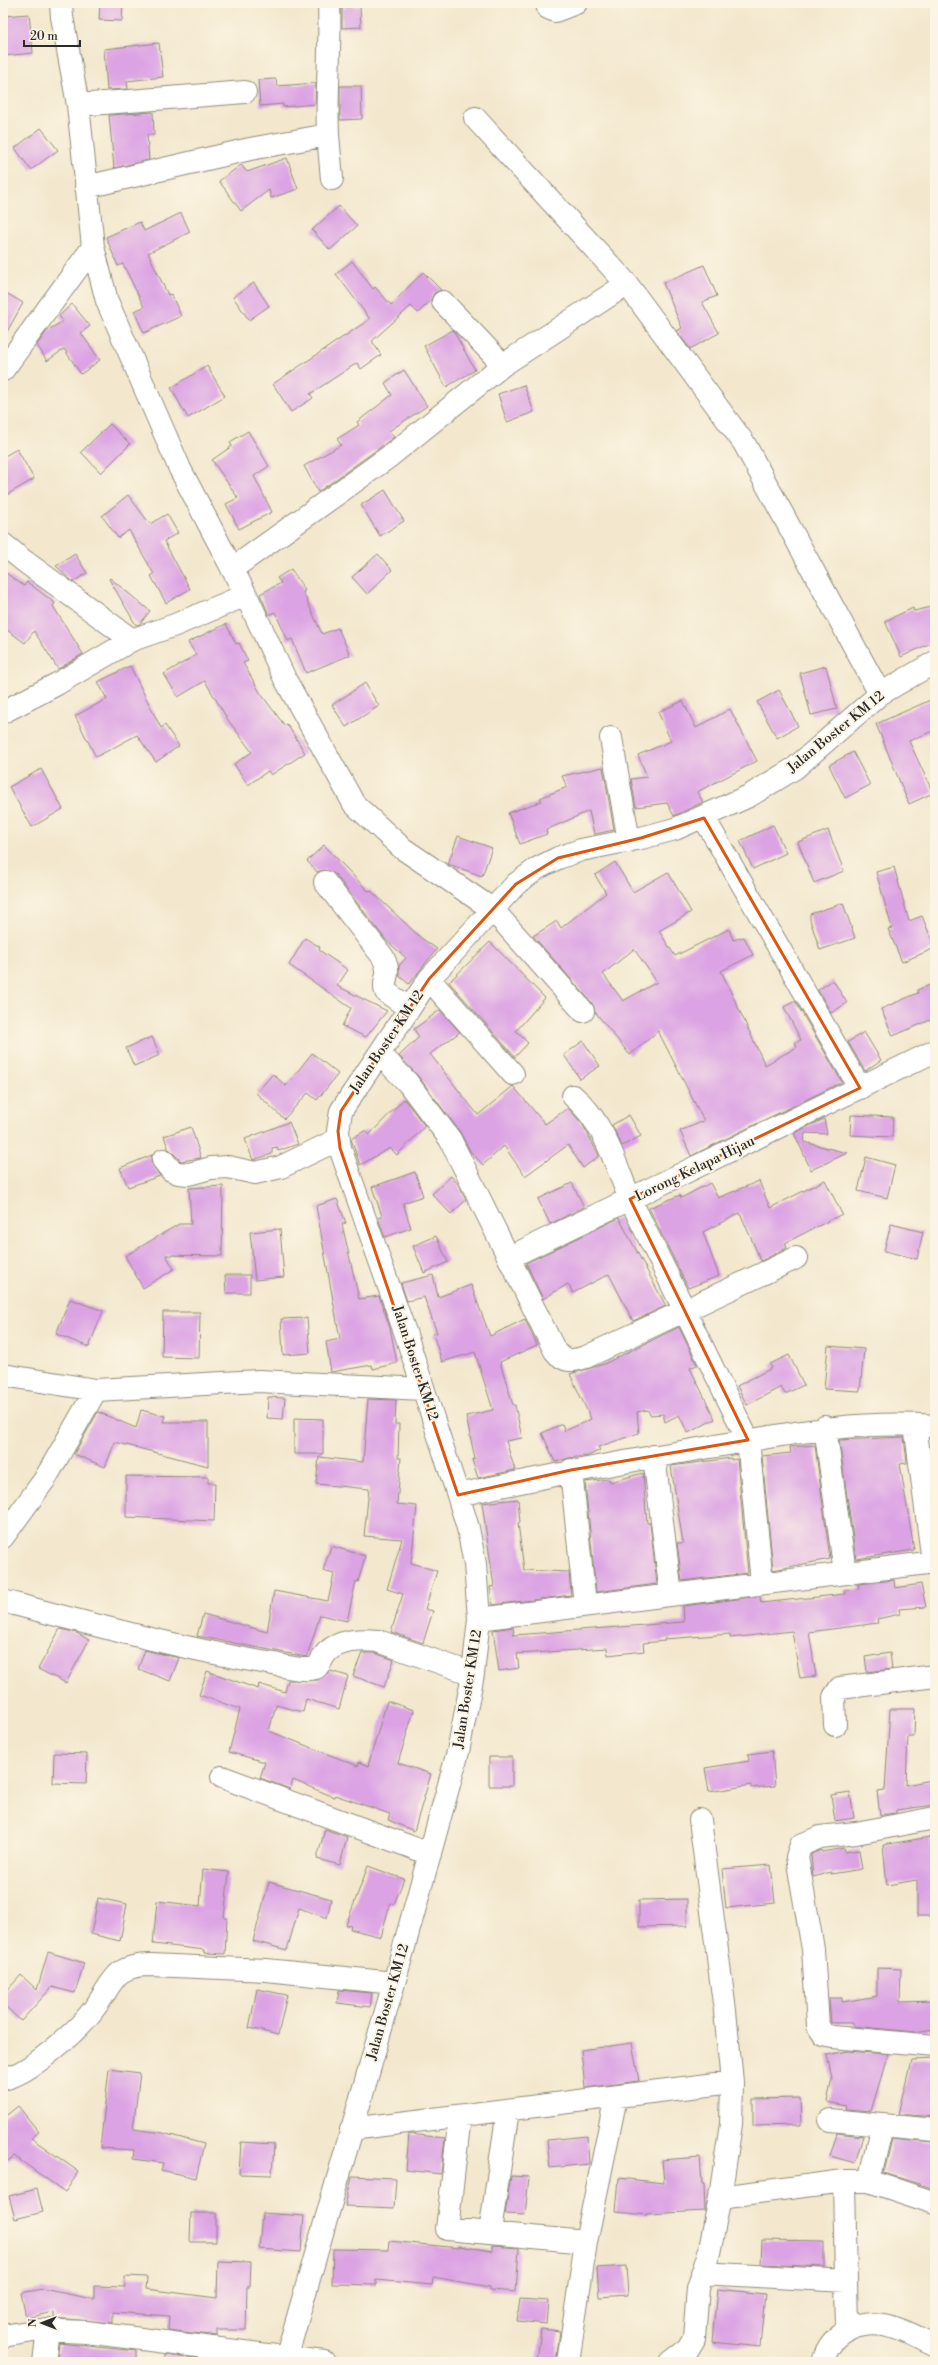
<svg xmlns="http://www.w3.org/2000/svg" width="938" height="2365" viewBox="0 0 938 2365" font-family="'Libre Bodoni',serif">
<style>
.building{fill:#dba3e4;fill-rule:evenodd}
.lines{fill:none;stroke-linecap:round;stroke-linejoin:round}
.street-casing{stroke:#8f8a7c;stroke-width:24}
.street{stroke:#fff;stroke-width:22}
.marked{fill:none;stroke:#df570e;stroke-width:3;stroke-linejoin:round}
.labels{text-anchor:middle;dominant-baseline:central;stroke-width:4;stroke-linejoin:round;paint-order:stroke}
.street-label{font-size:14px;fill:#2b2b2b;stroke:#fcf5e5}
</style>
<rect width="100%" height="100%" fill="#fcf5e5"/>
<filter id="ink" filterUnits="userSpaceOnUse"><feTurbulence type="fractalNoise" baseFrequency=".025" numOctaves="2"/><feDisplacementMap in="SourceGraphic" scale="8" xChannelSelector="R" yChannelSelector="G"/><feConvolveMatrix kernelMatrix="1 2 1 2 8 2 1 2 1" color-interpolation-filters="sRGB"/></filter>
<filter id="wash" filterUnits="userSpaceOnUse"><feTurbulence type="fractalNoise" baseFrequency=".012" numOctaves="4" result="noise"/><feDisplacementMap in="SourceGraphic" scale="16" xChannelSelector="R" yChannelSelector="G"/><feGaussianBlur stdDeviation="0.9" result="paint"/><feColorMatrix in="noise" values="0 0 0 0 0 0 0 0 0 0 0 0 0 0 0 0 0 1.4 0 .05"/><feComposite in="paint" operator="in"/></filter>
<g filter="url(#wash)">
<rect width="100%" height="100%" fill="#f3e8ce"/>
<g id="blocks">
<path class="building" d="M100 3H123L122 21 99 20Z
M360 6 361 27 342 28V8Z
M29 14 33 53 3 56V16Z
M159 43 163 77 127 81 128 89 107 90 104 49Z
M276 79 277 86 316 83 315 104 283 107V104L260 106 258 80Z
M340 86H361L362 119 340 120Z
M153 112 154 135H147L149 160 114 168 109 115Z
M41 128 58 150 31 170 15 148Z
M287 158 298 189 271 198 269 190 241 211 219 181 241 165 247 172Z
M339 206 357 226 330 250 312 230Z
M181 213 190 232 148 253 168 295 171 294 181 316 144 333 134 311 144 307 123 264 118 266 106 237 140 222 144 231Z
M352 261 373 289 375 287 391 305 423 272 441 290 434 293 431 300 418 313 411 306 372 341 381 355 361 369 357 363 310 394 313 398 291 412 273 384 370 319 336 274Z
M704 265 717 296 702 302 719 333 690 349 677 331 682 328 663 283Z
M254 283 269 306 249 320 233 297Z
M3 291 23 303 3 339Z
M72 304 90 326 81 333 100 360 81 374 64 349 47 361 37 345 47 331 63 321 59 316Z
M453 330 475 370 446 387 424 346Z
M207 366 225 396 188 418 171 388Z
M404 370 427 406 389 431 394 437 382 446 318 492 304 466 341 445 337 439 359 425 357 422 392 395 385 383Z
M524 385 534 412 507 422 498 394Z
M110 424 130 444 101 473 81 452Z
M248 431 269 466 254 476 272 512 239 529 226 504 238 498 212 460 232 446 230 442Z
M17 449 34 479 3 497V457Z
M385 490 404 521 380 536 361 505Z
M128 495 150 524 167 514 178 533 164 541 190 589 166 603 151 576 154 574 129 530 118 538 102 516Z
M75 554 87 573 73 582 56 566Z
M378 554 392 570 367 594 352 577Z
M291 569 305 590 303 592 322 634 338 628 350 655 306 673 292 639 288 641 275 612 269 615 260 594 281 583 277 578Z
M3 571 24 586 27 582 55 603 53 606 83 654 58 669 34 631 25 643 3 627Z
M110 578 150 611 140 624 136 625 109 579Z
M935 606V641L901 657 885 621 913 608 914 611Z
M226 624 236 644 239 643 248 661 243 663 261 694 285 726 287 724 305 753 271 775 268 771 248 785 234 764 252 752 228 720 205 681 178 697 164 674 196 655 188 642Z
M130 666 161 728 165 725 179 746 156 762 137 735 96 757 75 716 107 699 98 682Z
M826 666 837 709 811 715 800 673Z
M365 683 379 706 346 727 332 705Z
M779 690 798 726 777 738 757 702Z
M935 698V730L909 741 933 793 909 804 876 724Z
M683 701 696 728 730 709 757 761 697 792 703 802 674 816 667 803 636 807 631 779 647 777 638 755 671 741 658 712Z
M853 752 870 785 845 798 829 765Z
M603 767 614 830 594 834 589 811 546 830 547 834 520 844 508 813 542 801 540 798 567 787 562 776Z
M41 769 63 809 32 827 9 787Z
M773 825 786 853 753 869 740 841Z
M828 830 844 871 814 883 798 842Z
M458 836 492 848 482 876 448 864Z
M324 845 368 891 370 890 421 938 437 949 409 984 399 976V966L406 958 386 940 335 874 324 870 317 872 307 861Z
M615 862 633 892 668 872 691 912 659 931 675 956 729 929 733 940 744 937 753 955 721 971 765 1065 797 1047 795 1043 801 1040 784 1007 795 1001 842 1082 691 1156 680 1131 704 1121 658 1031 630 1055 595 1012 592 1003 533 936 557 921 561 928 606 893 595 875ZM634 949 657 982 623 1001 603 974Z
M894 867 909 921 922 916 935 948 902 962 888 929 892 928 876 872Z
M843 903 855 938 820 950 810 920V914Z
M305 938 320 947 319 950 348 970 337 986 387 1011 366 1037 342 1026 351 1008 289 965Z
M490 942 545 998 516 1031 528 1043 515 1057 449 982Z
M833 980 847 1003 831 1013 818 990Z
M935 983V1018L893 1036 881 1009 918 993 917 990Z
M440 1010 460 1032 430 1054 478 1115 513 1086 545 1124 568 1108 583 1125 599 1156 583 1168 568 1145 525 1176 504 1146 483 1165 470 1151 460 1132 418 1076 399 1056 419 1037 414 1029Z
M864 1032 881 1060 865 1071 848 1042Z
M152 1037 160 1055 134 1066 126 1048Z
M583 1041 600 1066 580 1079 564 1055Z
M312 1053 338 1074 317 1100 308 1093 284 1119 256 1093 273 1074 286 1086Z
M404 1099 425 1126 397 1155 390 1148 360 1165 351 1139 366 1130 369 1135Z
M629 1115 641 1136 622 1146 612 1125Z
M851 1115 893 1117 892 1137 850 1135Z
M824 1119 827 1134 805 1133 804 1142 847 1153 811 1170 794 1133Z
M289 1122 298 1144 278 1151 277 1147 272 1148V1154L253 1160 245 1139Z
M191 1127 201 1158 181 1161 168 1148 164 1136Z
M152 1155 151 1162 160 1176 128 1187 120 1168Z
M866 1157 895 1165 887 1198 858 1191Z
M415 1172 423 1196 403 1203 411 1228 385 1237 378 1218 382 1216 372 1187Z
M451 1176 458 1184 466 1200 451 1214 432 1194Z
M825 1180 842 1214 785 1243 787 1248 761 1261 740 1213 703 1232 719 1276 688 1288 649 1208 680 1195 681 1198 710 1183 718 1198 759 1181 770 1208Z
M572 1183 584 1207 550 1224 538 1199Z
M223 1186 222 1256 166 1255 174 1269 143 1288 125 1256 179 1224H191L189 1188Z
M337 1199 346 1223 342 1224 359 1299 379 1296 390 1328 397 1363 373 1369 372 1365 331 1372 326 1342 340 1339 316 1206Z
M619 1218 666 1306 633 1321 609 1274 573 1293 568 1284 543 1299 526 1263Z
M891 1224 923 1232 917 1259 884 1251Z
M280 1229 284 1277 255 1280 250 1232Z
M436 1236 448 1262 424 1273 413 1246Z
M225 1275H250V1293H226Z
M433 1275 438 1297 471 1285 490 1336 525 1319 537 1345 500 1362 513 1405H515L522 1438 506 1441 515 1470 478 1478 472 1460 475 1459 466 1416 493 1410 475 1352 442 1362 433 1334 437 1333 424 1297 407 1301 401 1283Z
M70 1299 103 1311 89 1347 56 1334Z
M163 1312H200L199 1358 162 1357Z
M307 1318 310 1353 283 1355 281 1319Z
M679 1327 697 1365 690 1368 715 1419 688 1433 679 1415 665 1422 663 1414 650 1415 648 1410 637 1412 639 1433 598 1447 600 1450 588 1456 569 1458 555 1462 542 1433 562 1424 565 1431 591 1419 570 1374 604 1364Z
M828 1346 864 1349 860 1391 824 1389Z
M789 1355 804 1385 785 1394 781 1387 747 1405 737 1386 772 1368 770 1364Z
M268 1397 285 1398 283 1419 267 1418Z
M368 1399 396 1400 395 1424H399L398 1458H401L397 1504 417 1506 411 1563 437 1571 425 1609 433 1611 423 1643 391 1632 403 1594 387 1589 402 1539 364 1536 369 1489 316 1484 319 1457 363 1462Z
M141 1410 165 1416 163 1422H208V1466L115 1442 105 1467 74 1454 98 1412 136 1428Z
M294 1418 323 1419V1454H294Z
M904 1437 907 1463 900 1464 914 1550 856 1559 839 1440Z
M815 1445 830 1559 773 1570 762 1456 791 1453 790 1447Z
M731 1458V1460L737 1459 748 1573 682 1581 677 1543H683L671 1466Z
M643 1473 647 1523H650L657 1584 596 1592 585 1482 609 1479 610 1482Z
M126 1476 208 1477V1483H215L214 1521 126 1517Z
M518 1499 520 1523H518L524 1570 569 1572 571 1595 493 1605 490 1587 494 1586 482 1503Z
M331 1546 365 1556 358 1582 356 1581 347 1621 320 1615 307 1657 197 1636 203 1614 267 1632 274 1591 328 1601 334 1574 323 1571Z
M894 1580 895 1588 921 1584 926 1607 899 1609 900 1614 877 1619 878 1623 809 1632 816 1676 800 1678 792 1631 730 1638V1634L664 1639 665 1641 643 1643 644 1651 608 1655 607 1648 517 1654 519 1668 499 1671 493 1630 513 1627 514 1635 684 1622 683 1606 760 1596 761 1603 845 1594 844 1590 859 1589 858 1584Z
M60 1629 77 1633 89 1640 66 1683 38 1669Z
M145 1650 179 1658 170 1681 138 1669Z
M362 1653H375L394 1660 384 1687 353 1676Z
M890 1653 892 1669 867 1672 865 1657Z
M207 1671 258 1689 259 1684 285 1692 288 1680H318L330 1671 348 1676 339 1709 306 1699 303 1712 276 1705 269 1731 358 1766 359 1762 368 1766 387 1701 414 1710 398 1763 431 1774 414 1831 388 1820 390 1814 335 1795 334 1797 293 1780 290 1789 260 1778 265 1762 229 1752 240 1709 199 1695Z
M890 1709H915L914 1736H908L906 1785 935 1779V1805L896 1810V1813L880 1815 877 1791 885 1790Z
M772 1751 775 1786 751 1788V1785L709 1792 705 1768 749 1761 748 1754Z
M54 1753 87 1754 86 1784 53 1783Z
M489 1757H512V1786H489Z
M850 1792 854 1818 835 1821 831 1795Z
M325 1829 347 1837 340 1865 317 1859Z
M930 1837 935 1875V1916H917V1880L887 1885 883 1845Z
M844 1848 845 1852 859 1850 862 1869 831 1874V1872L813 1877 811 1854 821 1850 822 1852Z
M771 1865 775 1903 726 1908 722 1869Z
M368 1866 404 1879 394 1904 390 1903 381 1937 350 1929 351 1926 346 1925Z
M203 1869 229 1872 224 1918H227L225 1954 205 1953V1950L153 1944 157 1901 200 1906Z
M269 1882 331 1899 327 1918 299 1908 287 1950 253 1941Z
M98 1898 127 1904 120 1941 91 1934Z
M687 1899V1926L639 1927V1900Z
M48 1952 84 1963 75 1993 52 1987 21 2021 3 2004V1995L21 1975 37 1990Z
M877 1968 901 1969 900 2002 935 2001V2029L915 2032 853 2026V2023H831L829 1998H842V2002L877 1996Z
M257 1989 287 1995 278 2035 249 2028Z
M339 1990 372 1993 370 2007 337 2003Z
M632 2043 639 2081 585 2088 581 2050Z
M848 2051 888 2054 871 2111 845 2109 846 2106 827 2102 832 2079 827 2055Z
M935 2059V2117L898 2114 911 2060Z
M109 2069 140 2073 133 2129 163 2133 204 2144 196 2178 161 2170 163 2163 133 2159 134 2150 100 2148Z
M800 2098 801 2125 753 2126V2099Z
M18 2106 39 2132 31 2138 79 2172 65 2192 14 2156 3 2165V2118Z
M837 2133 863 2136 855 2163 830 2156Z
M409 2134 445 2138 441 2174 406 2170Z
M587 2136 589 2164 550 2168 547 2140Z
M892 2138 935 2142V2189L884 2173Z
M241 2142 274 2144 272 2175 239 2174Z
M700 2157 702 2184H704L705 2211 647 2214V2215L616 2212 619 2178 664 2183 662 2160Z
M352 2176 396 2178 394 2208 345 2206Z
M511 2176 529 2177 525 2215 505 2214Z
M37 2189 43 2212 15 2219 9 2196Z
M191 2213H216V2242H190Z
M262 2213 304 2216 301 2252 259 2249Z
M762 2240 824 2241V2267L761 2264Z
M389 2241 459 2248V2246L492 2251V2246L519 2248 516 2292 490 2290V2287L433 2277 432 2285 376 2280V2285L332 2284 333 2249 388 2250Z
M218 2261 251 2262 250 2287H247L246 2330H217V2336L168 2330 169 2316 113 2312V2323L54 2318V2312L26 2318 21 2293 42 2289 94 2299V2286L125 2287V2276L147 2277 146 2289 217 2298Z
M626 2266 628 2295 599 2297 597 2268Z
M717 2289 765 2294 760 2347 712 2342Z
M520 2299 549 2301 547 2324 517 2321Z
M541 2329 560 2331 556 2362H537Z
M59 2343 136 2351V2362H57Z
M164 2354 218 2361V2362H164Z"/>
</g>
</g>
<g filter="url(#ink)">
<use href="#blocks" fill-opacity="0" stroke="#8f8a7c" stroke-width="1"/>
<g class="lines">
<defs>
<path id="street" d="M61 3 62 17 78 105 93 247 107 301 180 469 246 595 285 679 354 804 402 848 492 909 583 1011
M548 3V8L555 11 576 3
M78 105 245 92
M475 118 627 284 744 443 880 694
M328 135 332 179
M86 187 250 149 328 135C326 91 331 47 329 3
M443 302 503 365
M3 370 93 247
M3 544 24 561 132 640 175 625 246 595
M232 569 390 456 503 365 627 284
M3 712 57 684 132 640
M611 738 629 841
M704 818 860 1088
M325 882 383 957C393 977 381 979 386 992L409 1008
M429 979 513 1074
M380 1054 408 1083 450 1139 555 1351C564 1363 574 1361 586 1357L796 1258
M163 1160 171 1170 178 1173 189 1174 211 1168 228 1167 255 1173 281 1167 339 1139
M510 1257 630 1199C615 1163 604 1122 573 1096
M3 1375 96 1390 259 1381 423 1389
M915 1425 933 1562
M825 1427 845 1573
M654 1456 671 1595
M571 1470 585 1605
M458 1495C542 1477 626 1461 710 1447 787 1434 856 1420 935 1426
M3 1537 45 1479 96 1390
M762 1583 748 1440 630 1199 935 1051
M3 1601C90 1624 179 1648 268 1663 282 1665 302 1672 316 1668 321 1664 322 1657 327 1652 339 1640 362 1639 378 1641L473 1674
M479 1619 935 1562
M835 1725 834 1697 840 1688 935 1676
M222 1777 430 1854
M935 1818 856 1833 820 1837 801 1845 797 1857 813 1949 818 2026 824 2035 833 2037 935 2046
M3 2079C30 2074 80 2029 96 2006 104 1996 111 1979 121 1972 130 1966 141 1965 151 1965L266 1970 394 1983
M460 2116 447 2229 586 2242
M830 2120 935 2130
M351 2129 732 2082
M844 2181 847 2330
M869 2181 882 2126
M720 2197 844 2181H869L935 2203
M490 2232 508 2110
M702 2273 846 2281
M3 2336 40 2330 86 2332 324 2362
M44 2362 48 2330
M285 2362 394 1983 458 1752 473 1674 479 1619 475 1564 468 1528 458 1495 405 1332 340 1148 338 1131 341 1111 429 979 516 884 538 868 558 858 581 850 641 838 675 829 749 796 795 768 880 694 935 662
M568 2362 586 2242 616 2097
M671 2362 688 2349 694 2339 698 2288 710 2249 720 2197 731 2124 732 2082 725 2011 700 1820
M823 2362C830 2329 866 2318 895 2328 909 2332 922 2340 935 2346"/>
</defs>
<use href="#street" class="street-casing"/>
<use href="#street" class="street"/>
</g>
</g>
<path class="marked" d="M704 818 860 1088 630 1199 748 1440 571 1470 458 1495 340 1148 338 1131 341 1111 429 979 516 884 558 858 641 838Z"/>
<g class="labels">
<g class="street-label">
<text transform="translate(836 732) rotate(-39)">Jalan Boster KM 12</text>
<text transform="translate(387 1042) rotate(-56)">Jalan Boster KM 12</text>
<text transform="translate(695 1169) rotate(-26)">Lorong Kelapa Hijau</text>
<text transform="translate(415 1363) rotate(72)">Jalan Boster KM 12</text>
<text transform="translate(468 1689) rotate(-81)">Jalan Boster KM 12</text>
<text transform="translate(388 2002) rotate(-74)">Jalan Boster KM 12</text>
</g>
</g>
<rect width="938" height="2365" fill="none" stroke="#fcf5e5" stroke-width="16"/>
<g transform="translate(42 2323) rotate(270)" stroke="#fcf5e5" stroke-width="3" paint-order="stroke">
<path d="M0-3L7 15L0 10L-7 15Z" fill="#2b2b2b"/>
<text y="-6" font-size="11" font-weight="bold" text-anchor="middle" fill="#2b2b2b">N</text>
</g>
<path d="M24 40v6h56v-6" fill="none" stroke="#2b2b2b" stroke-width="2"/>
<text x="30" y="40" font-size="12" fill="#2b2b2b" stroke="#fcf5e5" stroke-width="3" paint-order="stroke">20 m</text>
</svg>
